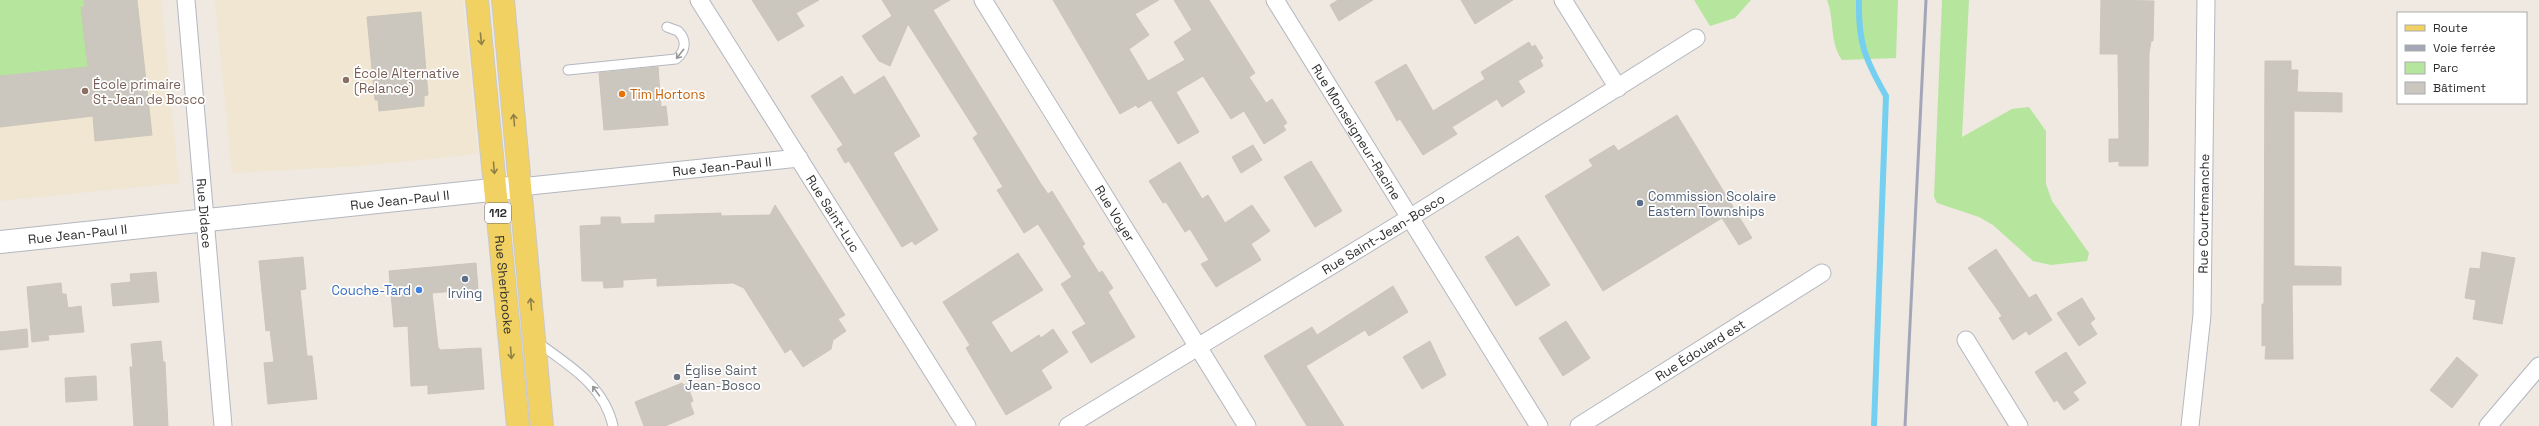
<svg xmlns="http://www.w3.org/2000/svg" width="2539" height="426" viewBox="0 0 2539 426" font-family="'Space Grotesk',sans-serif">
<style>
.education{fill:#f0e6d1}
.green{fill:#b6e59e}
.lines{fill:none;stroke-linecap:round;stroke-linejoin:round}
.stream{stroke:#75cff0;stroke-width:6}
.building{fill:#cbc7bf;stroke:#cbc5ba}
.lane-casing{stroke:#b4b7c1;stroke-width:11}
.street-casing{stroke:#b4b7c1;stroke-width:19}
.secondary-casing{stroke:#b4b7c1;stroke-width:24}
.primary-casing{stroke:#c9c9c9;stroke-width:24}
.lane{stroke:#fff;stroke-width:9}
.street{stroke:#fff;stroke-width:17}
.secondary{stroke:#fff;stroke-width:22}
.primary{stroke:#f2d163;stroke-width:22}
.rail{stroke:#a3a6b8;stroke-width:3}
.oneway{stroke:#908048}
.oneway2{stroke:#969696}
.education-dot{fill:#8d6e63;stroke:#fff;stroke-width:1.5}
.food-dot{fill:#e8710a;stroke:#fff;stroke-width:1.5}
.service-dot{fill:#5c6f8a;stroke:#fff;stroke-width:1.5}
.shop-dot{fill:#3f7fe0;stroke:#fff;stroke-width:1.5}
.worship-dot{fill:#6b7280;stroke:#fff;stroke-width:1.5}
.labels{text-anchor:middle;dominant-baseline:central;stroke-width:3.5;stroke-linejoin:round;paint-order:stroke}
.shield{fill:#fff;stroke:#6d6d6d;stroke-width:1}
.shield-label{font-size:12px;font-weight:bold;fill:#2e2e2e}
.education-label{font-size:13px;fill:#785e54;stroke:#fff;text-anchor:start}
.food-label{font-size:13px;fill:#c56008;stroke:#fff;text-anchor:start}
.street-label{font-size:13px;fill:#2e2e2e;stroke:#fff}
.service-label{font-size:13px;fill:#4e5e75;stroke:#fff;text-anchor:start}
.shop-label{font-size:13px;fill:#366cbe;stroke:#fff;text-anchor:end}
.worship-label{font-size:13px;fill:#5b616d;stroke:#fff;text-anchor:start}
</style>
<rect width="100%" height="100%" fill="#efe9e1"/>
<path class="education" d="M0 0H161L179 183 0 201Z
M215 0H463L478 154 360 166 232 173Z"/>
<path class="green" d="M0 0H84L85 7H82L88 70 68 69 0 76Z
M1694 0H1751L1735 18 1710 26Z
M1827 0H1898L1896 58 1842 60C1829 41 1835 21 1827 0Z
M1942 0H1969L1962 137 2012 109 2029 107 2046 131V184L2052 201 2089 253 2087 261 2051 265 2033 261 1993 225 1979 217 1937 203 1934 197Z"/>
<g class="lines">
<path class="stream" d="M1859 0C1858 43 1865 59 1886 96L1874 426"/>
</g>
<path class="building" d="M84 0H137L152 135 95 141 93 116 0 127V76L88 67 81 7H85Z
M752 0H819L796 13 804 26 778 41Z
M882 0H950L933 10 1041 184 1048 194 1052 191 1083 241 1085 244 1082 246 1099 273 1102 271 1113 288 1108 292 1135 337 1091 363 1072 332 1086 324 1061 284 1072 277 1038 224 1024 233 997 190 1003 187 973 138 978 134 908 24 890 66 879 61 862 36 892 16Z
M1053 0H1159L1135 14 1149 35 1129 49 1148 81 1185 60 1174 42 1192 30 1174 0H1209L1255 73 1249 77 1266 103 1272 99 1287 123 1283 126 1286 130 1264 144 1244 111 1231 119 1203 76 1176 92 1199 132 1178 144 1151 100 1138 108 1136 105 1120 114Z
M1338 0H1373L1339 21 1330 5Z
M1461 0H1513L1475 24Z
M2101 0 2154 1 2153 41H2151L2149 53 2148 166H2119V161L2109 162V139H2119L2118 54H2100Z
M421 12 428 95 424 96V106L379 111 378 100H375L367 17Z
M1529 42 1532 47 1535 45 1543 58 1540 60 1543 66 1518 81 1525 92 1502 107 1497 99 1452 127 1457 134 1423 155 1400 119 1397 121 1375 82 1406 64 1433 111 1485 79 1481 72Z
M2265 61H2291V70H2298L2297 92 2342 93V112L2294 111V266L2341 267V285H2292L2293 359H2265L2266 345 2262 346V304H2264Z
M658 67 661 107 666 106 668 125 604 130 599 73Z
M842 76 854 95 884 76 920 136 893 153 938 230 915 245 912 241 902 247 849 161 845 163 837 149 843 145 811 96Z
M1677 115 1752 238 1739 245 1722 218 1603 291 1545 196 1593 166 1589 160 1614 145 1618 151Z
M1253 145 1262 160 1241 173 1232 157Z
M1311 161 1342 211 1315 227 1284 177Z
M1180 162 1202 199 1208 195 1225 223 1252 205 1270 231 1251 244 1261 260 1216 287 1201 264 1209 260 1190 229 1185 232 1166 202 1163 203 1149 181Z
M775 205 845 315 838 319 846 331 833 340 831 349 803 367 791 349 785 353 744 288 733 283 657 286V278L623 280V287L604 288 603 281H582L580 226 601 225V217H620L621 224 655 223V215L721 213V216L770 215Z
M1518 236 1550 285 1516 306 1485 257Z
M1996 249 2029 298 2036 294 2052 320 2029 335 2026 331 2013 340 1999 318 2002 316 1968 268Z
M2482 252 2515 258 2502 324 2473 319 2476 300 2465 298 2470 268 2480 269Z
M1018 253 1043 290 991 322 1011 353 1039 335 1041 338 1053 329 1068 352 1041 370 1052 388 1006 415 966 348 970 345 943 302Z
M303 257 306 289 300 290 307 356H312L317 399 268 404 264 363 274 362 270 330 266 331 259 261Z
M476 263 478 289 432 293 438 347 440 350 481 348 484 389 428 394V385L411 386 408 326 394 327 389 271Z
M156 272 159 302 113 306 111 284 131 282 130 274Z
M61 283 62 294H66L68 308 81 306 84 332 48 335 49 340 32 342 27 287Z
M1393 286 1408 312 1369 336 1365 330 1306 366 1344 426H1307L1264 356 1312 327 1317 335Z
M2082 298 2095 319 2090 323 2097 334 2079 346 2057 313Z
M1566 321 1590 358 1563 376 1539 338Z
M27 329 28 347 0 350V332Z
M161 341 163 362H165L168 426H134L130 367H133L131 344Z
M1430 341 1446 375 1422 389 1403 357Z
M2066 352 2086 383 2073 392 2079 400 2064 410 2057 400 2054 402 2035 372Z
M2457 357 2478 375 2452 408 2430 390Z
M96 376 97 400 66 402 65 378Z
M682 383 683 385 687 384 693 401 690 403 694 414 665 426H644L635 402Z"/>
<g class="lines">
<defs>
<path id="lane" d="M568 70 676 59C686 51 687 40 678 31L667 27
M537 342C568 365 604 385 613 426"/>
<g id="street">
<path id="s1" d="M186 0 223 426"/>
<path id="s2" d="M699 0 967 426"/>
<path id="s3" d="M983 0 1247 426"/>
<path id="s4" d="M1275 0 1539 426"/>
<path d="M1563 0 1618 88"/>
<path id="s5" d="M520 187 799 158"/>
<path d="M1966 340 2019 426"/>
<path id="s6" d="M1068 426 1411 217 1696 38"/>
<path id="s7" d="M1579 426 1822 273"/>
<path id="s8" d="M2190 426 2202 315 2206 0"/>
<path d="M2488 426 2539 366"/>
</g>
<g id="secondary">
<path id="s9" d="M0 242 520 187"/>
</g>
<g id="primary">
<path id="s10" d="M477 0 518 426"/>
<path d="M503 0 542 426"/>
</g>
</defs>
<use href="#lane" class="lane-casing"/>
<use href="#street" class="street-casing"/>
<use href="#secondary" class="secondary-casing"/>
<use href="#primary" class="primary-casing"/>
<use href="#lane" class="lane"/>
<use href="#street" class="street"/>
<use href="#secondary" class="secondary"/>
<use href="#primary" class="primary"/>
<path class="rail" d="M1905 426 1926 0"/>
</g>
<defs><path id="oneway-shaft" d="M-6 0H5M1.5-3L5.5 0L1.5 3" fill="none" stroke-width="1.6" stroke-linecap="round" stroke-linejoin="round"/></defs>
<g class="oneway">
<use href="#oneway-shaft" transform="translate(481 39) rotate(84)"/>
<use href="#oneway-shaft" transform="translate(514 120) rotate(-95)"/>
<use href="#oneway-shaft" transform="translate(494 168) rotate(85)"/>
<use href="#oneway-shaft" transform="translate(531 304) rotate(-95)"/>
<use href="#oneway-shaft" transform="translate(511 353) rotate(85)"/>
</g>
<g class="oneway2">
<use href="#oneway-shaft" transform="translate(680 54) rotate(128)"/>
<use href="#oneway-shaft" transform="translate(596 391) rotate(-126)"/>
</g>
<g class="education-dot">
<circle cx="346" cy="80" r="4"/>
<circle cx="85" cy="91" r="4"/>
</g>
<circle class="food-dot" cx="622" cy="94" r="4"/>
<g class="service-dot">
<circle cx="1640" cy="203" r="4"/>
<circle cx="465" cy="279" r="4"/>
</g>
<circle class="shop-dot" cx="419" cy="290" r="4"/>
<circle class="worship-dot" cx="677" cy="377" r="4"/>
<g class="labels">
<rect class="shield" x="485" y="203" width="26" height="20" rx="3"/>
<g class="shield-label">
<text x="498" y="213">112</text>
</g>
<g class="education-label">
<text x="354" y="73">École Alternative<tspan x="354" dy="15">(Relance)</tspan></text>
<text x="93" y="84">École primaire<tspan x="93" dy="15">St-Jean de Bosco</tspan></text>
</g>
<g class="food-label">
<text x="630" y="94">Tim Hortons</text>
</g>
<g class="street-label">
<text stroke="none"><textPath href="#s4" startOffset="155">Rue Monseigneur-Racine</textPath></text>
<text stroke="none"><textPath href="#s5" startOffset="203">Rue Jean-Paul II</textPath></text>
<text stroke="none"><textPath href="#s9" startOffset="402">Rue Jean-Paul II</textPath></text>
<text stroke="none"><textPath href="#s1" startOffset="214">Rue Didace</textPath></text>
<text stroke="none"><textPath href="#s2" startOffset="252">Rue Saint-Luc</textPath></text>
<text stroke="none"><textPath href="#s3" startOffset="251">Rue Voyer</textPath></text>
<text stroke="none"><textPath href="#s8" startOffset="213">Rue Courtemanche</textPath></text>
<text stroke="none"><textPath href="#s9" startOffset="78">Rue Jean-Paul II</textPath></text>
<text stroke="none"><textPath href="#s6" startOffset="369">Rue Saint-Jean-Bosco</textPath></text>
<text stroke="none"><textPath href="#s10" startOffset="286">Rue Sherbrooke</textPath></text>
<text stroke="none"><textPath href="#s7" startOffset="143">Rue Édouard est</textPath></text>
</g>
<g class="service-label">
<text x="1648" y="196">Commission Scolaire<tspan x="1648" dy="15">Eastern Townships</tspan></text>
<text x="465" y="293" text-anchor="middle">Irving</text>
</g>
<g class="shop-label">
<text x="411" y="290">Couche-Tard</text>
</g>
<g class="worship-label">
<text x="685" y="370">Église Saint<tspan x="685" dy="15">Jean-Bosco</tspan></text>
</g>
</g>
<rect x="2397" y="12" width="130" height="92" fill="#ffffff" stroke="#ababab"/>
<rect x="2405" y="25" width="20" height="6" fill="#f2d163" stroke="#ababab"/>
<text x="2433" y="32" font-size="12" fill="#2e2e2e">Route</text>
<rect x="2405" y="45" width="20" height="6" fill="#a3a6b8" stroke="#ababab"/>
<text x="2433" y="52" font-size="12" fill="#2e2e2e">Voie ferrée</text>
<rect x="2405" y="62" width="20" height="12" fill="#b6e59e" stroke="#ababab"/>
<text x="2433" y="72" font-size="12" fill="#2e2e2e">Parc</text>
<rect x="2405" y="82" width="20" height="12" fill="#cbc7bf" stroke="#ababab"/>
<text x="2433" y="92" font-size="12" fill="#2e2e2e">Bâtiment</text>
</svg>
